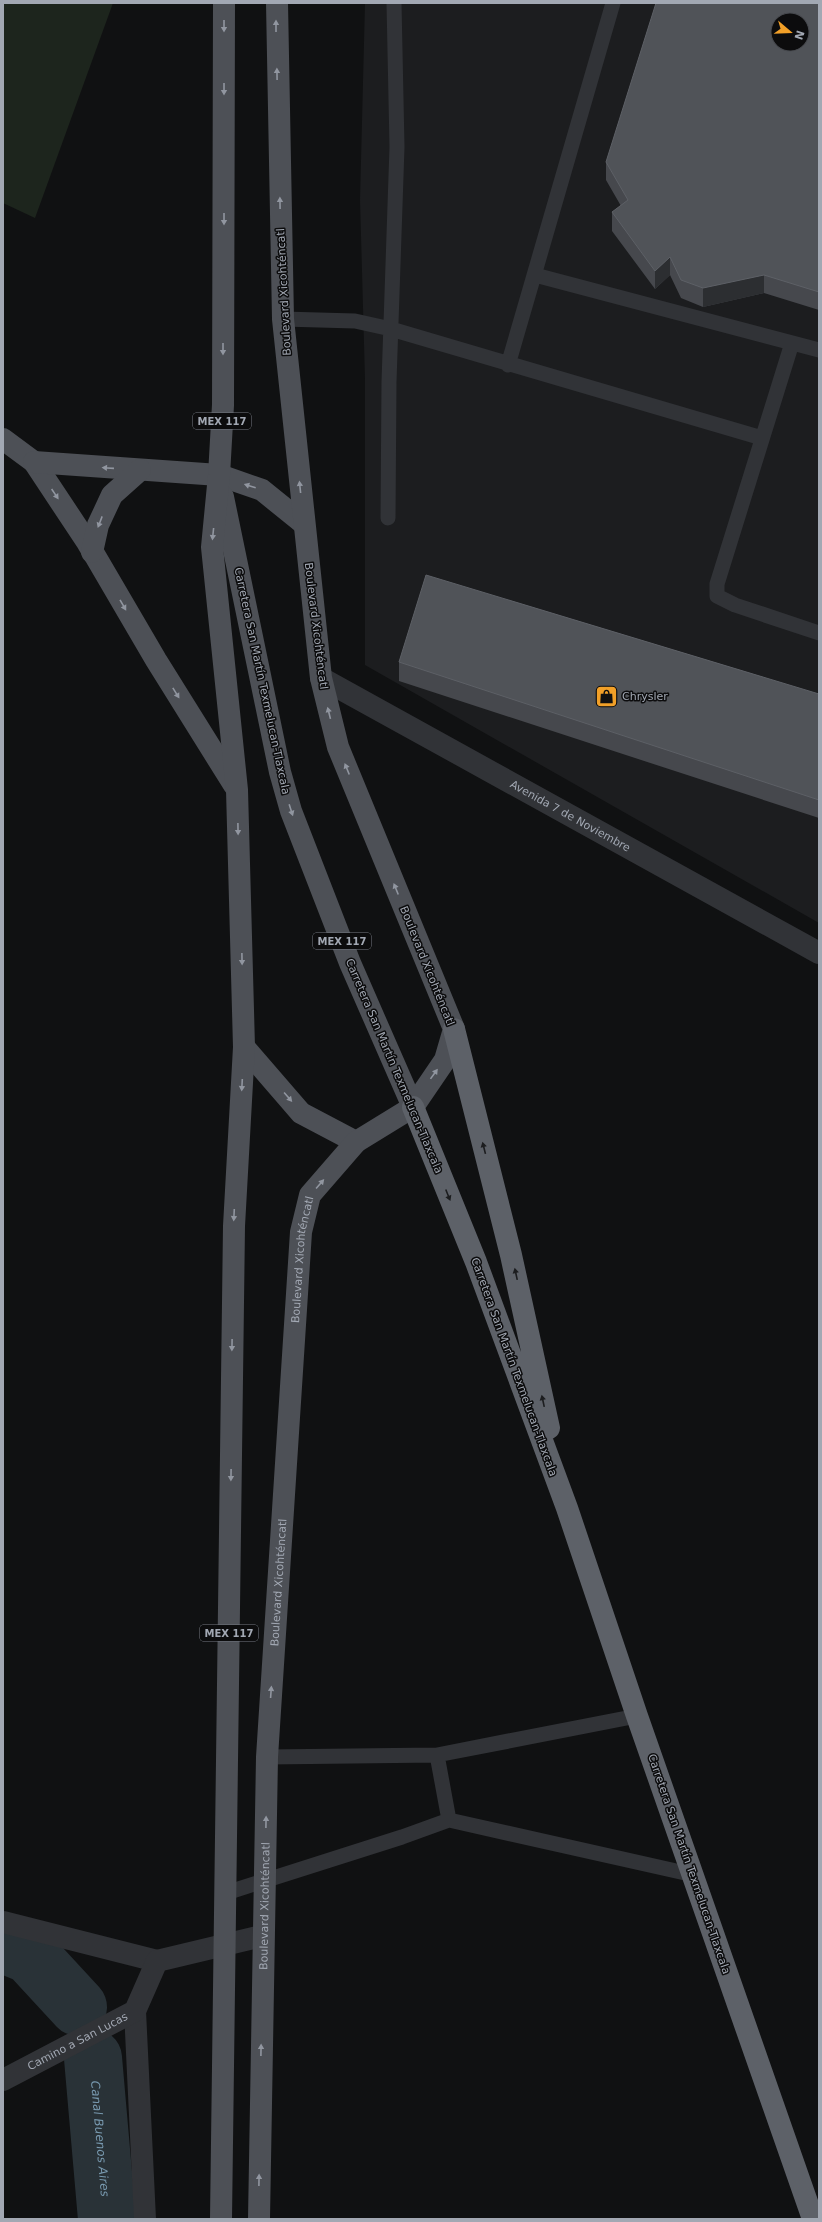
<svg xmlns="http://www.w3.org/2000/svg" width="822" height="2222" viewBox="0 0 822 2222" font-family="'DejaVu Sans',sans-serif">
<style>
.built{fill:#1c1d1f;fill-rule:evenodd}
.pitch{fill:#1d251d}
.lines{fill:none;stroke-linecap:round;stroke-linejoin:round}
.river{stroke:#293237;stroke-width:58}
.service{stroke:#313337;stroke-width:15}
.minor{stroke:#313337;stroke-width:22}
.primary{stroke:#4d5056;stroke-width:22}
.motorway{stroke:#5d6168;stroke-width:22}
.wall{fill:#46484d}
.shaded-wall{fill:#2c2e31}
.building{fill:#505358;stroke:#5d6066;fill-rule:evenodd}
.oneway{fill:#9196a0}
.oneway2{fill:#1c1d1f}
.labels{text-anchor:middle;dominant-baseline:central;stroke-width:3;stroke-linejoin:round;paint-order:stroke}
.shield{fill:#0c0c0d;stroke:#757981;stroke-width:1}
.shield-label{font-size:10px;font-weight:bold;fill:#a2a8b3}
.street-label{font-size:11px;fill:#a2a8b3;stroke:#0c0c0d}
.poi-label{font-size:11px;fill:#a2a8b3;stroke:#0c0c0d;text-anchor:start}
.water-label{font-size:12px;font-style:italic;fill:#7899af;stroke:#0c0c0d}
</style>
<rect width="100%" height="100%" fill="#101112"/>
<path class="built" d="M365 3H819V923L365 665V379L360 200ZM778 20H802V44H778Z"/>
<path class="pitch" d="M3 3H113L35 218 3 203Z"/>
<g class="lines">
<g class="river">
<path d="M3 1944 30 1955 78 2007"/>
<path id="s1" d="M93 2058 107 2219"/>
</g>
<path class="service" d="M535 275 819 350
M283 319 355 321 391 329 762 438
M792 343 717 584V596L735 605 819 633
M508 365 613 3
M388 518 389 382 397 147 394 3
M267 1757 437 1755
M449 1820 694 1875
M226 1893 402 1837 449 1820 437 1755 637 1716"/>
<g class="minor">
<path id="s2" d="M321 678 819 953"/>
<path d="M3 1922 157 1961"/>
<path d="M135 2011 145 2219"/>
<path id="s3" d="M3 2080 135 2011 157 1961 262 1936"/>
</g>
<g class="primary">
<path d="M3 439 34 462 87 542 156 660 234 785"/>
<path d="M34 462 219 475 262 490 304 524"/>
<path d="M223 497 280 772 291 811 350 963 413 1107"/>
<path d="M92 552 98 525 112 495 140 470"/>
<path d="M244 1047 301 1113 356 1142"/>
<path d="M221 2219 234 1226 244 1047 237 790 212 547 219 475 223 405 224 3"/>
<path id="s4" d="M259 2219 267 1757 301 1232 310 1195 356 1142 413 1107 445 1060 454 1029 338 747 321 678 283 319 277 3"/>
</g>
<path class="motorway" d="M454 1029 511 1255 549 1428
M413 1107 476 1262 567 1508 637 1716 813 2219"/>
</g>
<path class="wall" d="M819 3V310L764 293 703 307 681 298 670 275 655 289 612 231V212L621 206 606 180V162Z
M399 662 819 694V818L399 681Z"/>
<path class="shaded-wall" d="M670 257V275L655 289V271Z
M764 275V293L703 307V288Z"/>
<path class="building" d="M656 3H819V292L764 275 703 288 681 280 670 257 655 271 612 212 628 200 606 162ZM778 20H802V44H778Z
M426 575 819 694V800L399 662Z"/>
<defs><path id="oneway-solid" d="M-6-.8H1V-3.2L6.5 0L1 3.2V.8H-6Z"/></defs>
<g class="oneway">
<use href="#oneway-solid" transform="translate(224 26) rotate(90)"/>
<use href="#oneway-solid" transform="translate(276 26) rotate(-90)"/>
<use href="#oneway-solid" transform="translate(277 74) rotate(-91)"/>
<use href="#oneway-solid" transform="translate(224 89) rotate(90)"/>
<use href="#oneway-solid" transform="translate(280 203) rotate(-91)"/>
<use href="#oneway-solid" transform="translate(224 219) rotate(90)"/>
<use href="#oneway-solid" transform="translate(223 349) rotate(90)"/>
<use href="#oneway-solid" transform="translate(108 468) rotate(-176)"/>
<use href="#oneway-solid" transform="translate(250 486) rotate(-162)"/>
<use href="#oneway-solid" transform="translate(300 487) rotate(-96)"/>
<use href="#oneway-solid" transform="translate(55 494) rotate(56)"/>
<use href="#oneway-solid" transform="translate(100 522) rotate(111)"/>
<use href="#oneway-solid" transform="translate(213 534) rotate(96)"/>
<use href="#oneway-solid" transform="translate(123 605) rotate(60)"/>
<use href="#oneway-solid" transform="translate(176 693) rotate(58)"/>
<use href="#oneway-solid" transform="translate(329 713) rotate(-104)"/>
<use href="#oneway-solid" transform="translate(347 769) rotate(-112)"/>
<use href="#oneway-solid" transform="translate(291 810) rotate(72)"/>
<use href="#oneway-solid" transform="translate(238 829) rotate(89)"/>
<use href="#oneway-solid" transform="translate(396 889) rotate(-112)"/>
<use href="#oneway-solid" transform="translate(242 959) rotate(89)"/>
<use href="#oneway-solid" transform="translate(434 1074) rotate(-54)"/>
<use href="#oneway-solid" transform="translate(242 1085) rotate(93)"/>
<use href="#oneway-solid" transform="translate(288 1097) rotate(49)"/>
<use href="#oneway-solid" transform="translate(320 1184) rotate(-49)"/>
<use href="#oneway-solid" transform="translate(234 1215) rotate(93)"/>
<use href="#oneway-solid" transform="translate(232 1345) rotate(91)"/>
<use href="#oneway-solid" transform="translate(231 1475) rotate(91)"/>
<use href="#oneway-solid" transform="translate(271 1692) rotate(-86)"/>
<use href="#oneway-solid" transform="translate(266 1822) rotate(-89)"/>
<use href="#oneway-solid" transform="translate(261 2050) rotate(-89)"/>
<use href="#oneway-solid" transform="translate(259 2180) rotate(-89)"/>
</g>
<g class="oneway2">
<use href="#oneway-solid" transform="translate(484 1148) rotate(-104)"/>
<use href="#oneway-solid" transform="translate(448 1195) rotate(68)"/>
<use href="#oneway-solid" transform="translate(516 1274) rotate(-102)"/>
<use href="#oneway-solid" transform="translate(543 1401) rotate(-102)"/>
</g>
<defs>
<symbol id="shop-square" viewBox="-11 -11 22 22"><rect x="-9" y="-9" width="18" height="18" rx="4" fill="#f2a028" stroke="#0c0c0d"/><path d="M-5-2.5h2.3a2.7 3.5 0 0 1 5.4 0H5L5.5 6h-11ZM-1.5-2.5h3a1.5 2.3 0 0 0-3 0Z" fill="#111"/></symbol>
</defs>
<g fill-rule="evenodd">
<use href="#shop-square" x="594" y="684" width="25" height="25"/>
</g>
<g class="labels">
<g class="shield">
<rect x="193" y="413" width="58" height="16" rx="3"/>
<rect x="313" y="933" width="58" height="16" rx="3"/>
<rect x="200" y="1625" width="58" height="16" rx="3"/>
</g>
<g class="shield-label">
<text x="222" y="421">MEX 117</text>
<text x="342" y="941">MEX 117</text>
<text x="229" y="1633">MEX 117</text>
</g>
<g class="street-label">
<text transform="translate(284 292) rotate(-93)">Boulevard Xicohténcatl</text>
<text transform="translate(316 626) rotate(83)">Boulevard Xicohténcatl</text>
<text transform="translate(262 681) rotate(78)">Carretera San Martín Texmelucan-Tlaxcala</text>
<text stroke="none"><textPath href="#s2" startOffset="285">Avenida 7 de Noviembre</textPath></text>
<text transform="translate(427 966) rotate(68)">Boulevard Xicohténcatl</text>
<text transform="translate(394 1066) rotate(67)">Carretera San Martín Texmelucan-Tlaxcala</text>
<text stroke="none"><textPath href="#s4" startOffset="961">Boulevard Xicohténcatl</textPath></text>
<text transform="translate(514 1367) rotate(70)">Carretera San Martín Texmelucan-Tlaxcala</text>
<text stroke="none"><textPath href="#s4" startOffset="637">Boulevard Xicohténcatl</textPath></text>
<text transform="translate(689 1864) rotate(71)">Carretera San Martín Texmelucan-Tlaxcala</text>
<text stroke="none"><textPath href="#s4" startOffset="313">Boulevard Xicohténcatl</textPath></text>
<text stroke="none"><textPath href="#s3" startOffset="84">Camino a San Lucas</textPath></text>
</g>
<g class="poi-label">
<text x="622" y="696">Chrysler</text>
</g>
<g class="water-label">
<text stroke="none"><textPath href="#s1" startOffset="81">Canal Buenos Aires</textPath></text>
</g>
</g>
<rect width="822" height="2222" fill="none" stroke="#a2a8b3" stroke-width="8"/>
<g transform="translate(790 32) rotate(109)"><circle r="19" fill="#0c0c0d" stroke="#484a4f"/>
<path d="M0-3L7 15L0 10L-7 15Z" fill="#f2a028"/>
<text y="-6" font-size="11" font-weight="bold" text-anchor="middle" fill="#a2a8b3">N</text>
</g>
</svg>
